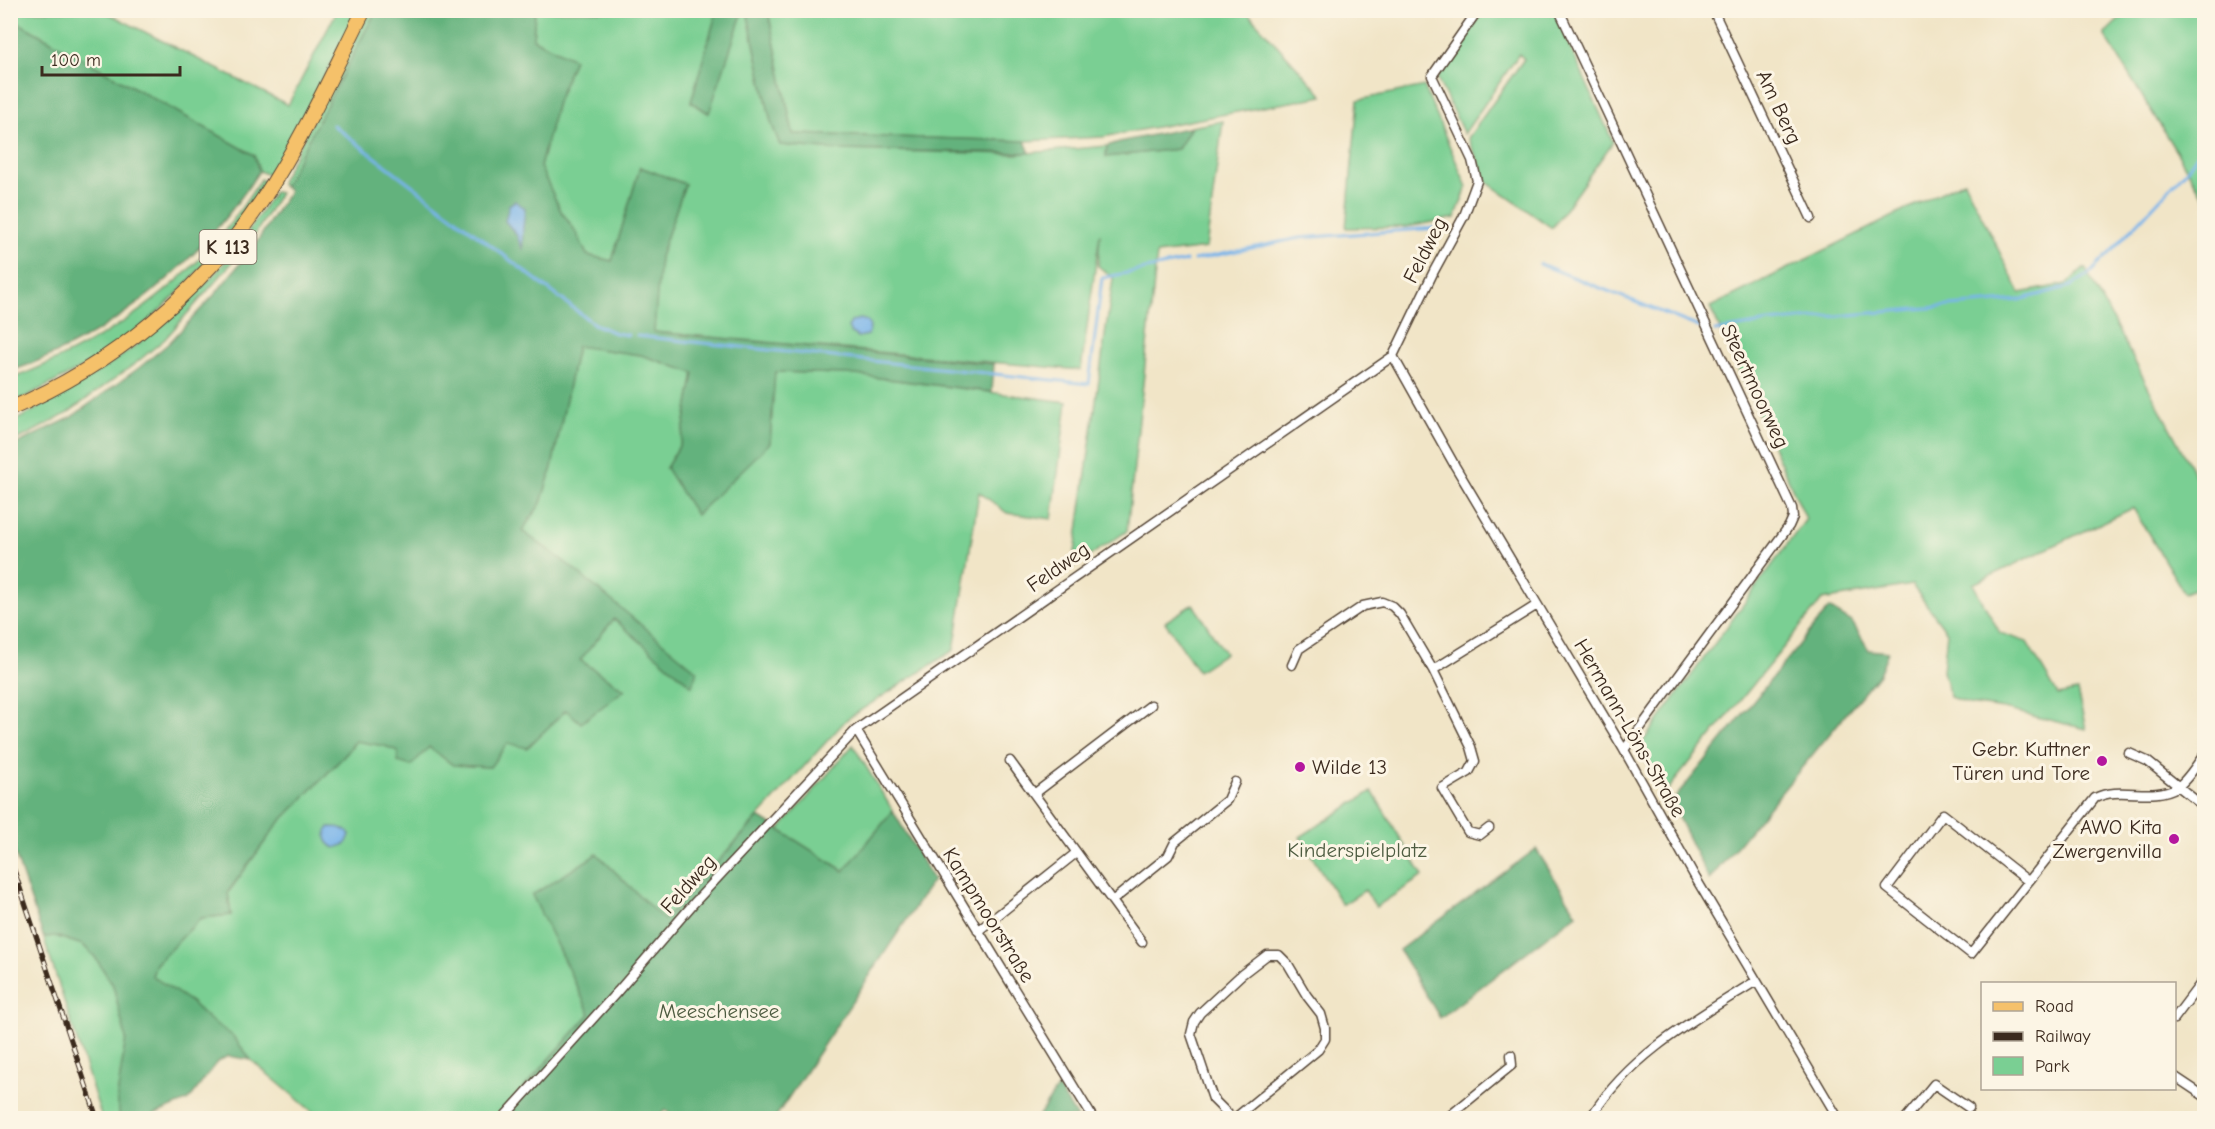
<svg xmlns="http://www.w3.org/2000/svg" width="2215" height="1129" viewBox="0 0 2215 1129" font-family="'Comic Neue',sans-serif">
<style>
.green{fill:#7acf93;stroke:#5a7c58;stroke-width:1.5}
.forest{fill:#63b27d;stroke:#4f6e4e;stroke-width:1.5}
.water{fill:#78b4ea;stroke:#5a6f84;stroke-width:1.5}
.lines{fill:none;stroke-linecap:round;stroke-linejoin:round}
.stream{stroke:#78b4ea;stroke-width:3}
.street-casing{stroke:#564637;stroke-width:11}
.primary-casing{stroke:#564637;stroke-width:16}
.street{stroke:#fff;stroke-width:8}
.primary{stroke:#f5c16b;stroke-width:14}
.rail-casing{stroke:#3b2a1e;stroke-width:5}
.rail{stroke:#fcf5e5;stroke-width:3;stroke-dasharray:9;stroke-linecap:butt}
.poi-dot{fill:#b5179e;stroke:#fcf5e5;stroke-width:2}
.labels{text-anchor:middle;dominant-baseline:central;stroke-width:6;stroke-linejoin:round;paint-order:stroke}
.shield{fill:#fcf5e5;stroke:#75675a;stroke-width:1.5}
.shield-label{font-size:20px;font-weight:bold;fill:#3b2a1e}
.street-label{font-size:21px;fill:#3b2a1e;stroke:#fcf5e5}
.poi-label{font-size:21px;fill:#3b2a1e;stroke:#fcf5e5;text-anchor:end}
.park-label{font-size:21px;fill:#4e5c41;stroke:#fcf5e5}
</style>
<rect width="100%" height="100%" fill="#fcf5e5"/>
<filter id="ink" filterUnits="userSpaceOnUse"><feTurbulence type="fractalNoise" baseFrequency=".0167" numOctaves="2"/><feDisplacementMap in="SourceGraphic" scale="12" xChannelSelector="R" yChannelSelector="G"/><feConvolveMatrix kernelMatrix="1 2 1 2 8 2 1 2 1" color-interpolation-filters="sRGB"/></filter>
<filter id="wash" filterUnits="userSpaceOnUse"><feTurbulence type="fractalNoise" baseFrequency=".008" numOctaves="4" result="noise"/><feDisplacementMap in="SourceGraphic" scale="24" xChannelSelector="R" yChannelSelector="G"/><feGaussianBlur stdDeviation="1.35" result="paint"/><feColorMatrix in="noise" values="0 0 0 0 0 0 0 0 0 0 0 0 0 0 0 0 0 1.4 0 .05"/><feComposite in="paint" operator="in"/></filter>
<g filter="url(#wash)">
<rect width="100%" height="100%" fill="#f1e5c7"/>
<path class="green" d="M2129 10 2204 11V197L2104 34Z
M10 11H104L288 105 337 11H358L305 115 271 176 259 171 254 155 17 22 11 24Z
M370 11H376L285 186 289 191 281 184 282 180Z
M535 11H717L691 102 708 113 743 11H747L771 122 780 145 837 150 1016 154 1107 146 1106 157 1178 149 1191 127 1223 121 1206 248 1157 254 1127 531 1073 567 1113 278 1098 266 1100 233 1081 370 653 332 660 257 685 184 640 167 612 261 587 255 576 232 561 211 540 167 557 102 574 59 533 39Z
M768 11H1246L1323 96 1103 137 1025 141 793 134Z
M1484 11H1554L1613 142 1552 228 1488 183 1468 138 1524 59 1519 54 1464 134 1437 78Z
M1424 86 1467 187 1455 218 1406 227 1346 228 1358 100Z
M261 179 264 181 265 186C217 252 164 319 92 362 66 377 38 390 11 404V379C89 349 163 303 218 239 234 221 247 200 261 179Z
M1964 181 2020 293 2066 284 2085 268 2204 492V585L2184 593 2133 508 1973 584 2000 633 2027 642 2058 695 2077 691 2086 729 2004 709 1969 704 1950 697 1943 671 1947 632 1912 585 1822 600 1665 793 1638 748 1806 519 1710 307Z
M274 192 280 193 251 241 165 339 136 363 66 414 27 435 11 442V423C98 376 173 328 236 249 250 231 261 211 274 192Z
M577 346 641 355 694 373 681 443 666 468 770 443 774 372 848 374 1067 402 1052 519 1007 513 979 492 954 650 847 719 664 921 597 854 590 1014 497 1118H320L251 1060 232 1036 209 1019 191 1002 152 976 156 964 201 918 231 915 228 893 277 825 347 753 356 741 385 746 398 751V762L429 747 453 765 490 767 508 742 527 748 566 710 624 689 580 660 614 619 692 686 565 562 522 531 541 503 552 467Z
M1193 604 1225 653 1198 671 1165 622Z
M853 745 893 811 844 871 779 830Z
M1372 791 1423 876 1376 907 1365 890 1342 905 1300 837Z
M43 936 46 937 55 936 83 945 95 957 113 985 126 1038 117 1096 120 1118H102Z"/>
<path class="forest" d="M376 11H535L533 39 574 59 557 102 540 167 561 211 576 232 587 255 612 261 640 167 685 184 660 257 654 332 994 364 992 392 848 374 775 372 770 443 696 515 666 468 681 443 694 373 641 355 577 346 552 467 541 503 522 531 565 562 697 671 692 686 614 619 580 660 624 690 581 723 566 710 527 748 508 743 490 767 453 765 429 747 411 766 398 762V751L385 746 355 741 347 753 277 825 228 892 231 915 201 918 156 964 152 976 191 1002 209 1019 233 1036 251 1060 228 1056 217 1062 189 1100 146 1118H120L117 1097 126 1038 113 985 95 957 83 945 55 936 46 937 43 936 11 842 10 447 70 418 140 367 169 343 215 294 255 245 289 191 284 186Z
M717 11H743L709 113 691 102Z
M747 11H768L793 134 1025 141 1030 153 837 150 780 145 771 122Z
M17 22 254 155 259 171C201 262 113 337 11 371L10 24Z
M1191 127 1178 149 1106 157 1107 146 1119 142Z
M1829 608 1852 622 1869 650 1888 652 1879 674 1709 880 1671 803Z
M893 811 933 880 775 1118H675L665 1110 658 1118H497L590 1014 532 895 597 854 664 920 759 817 844 871Z
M1536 849 1577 914 1440 1018 1399 950Z
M1058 1087 1077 1118H1037Z"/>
<path class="water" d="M515 201 525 208C524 223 521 235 523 250L516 234 505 221 509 205Z
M860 319 867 321 870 327 868 335 858 337 851 333 848 327 852 321Z
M329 827C337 827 345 827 350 835L346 844 335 848C325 843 324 836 329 827Z"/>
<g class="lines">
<path class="stream" d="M333 125 594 324 615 333 628 335
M1194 260 1299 238 1449 227
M1540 264 1704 329
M1715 331 1769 322 2019 300 2071 286 2088 275 2105 258 2186 171 2204 144
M637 336 1089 384 1102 278 1186 261"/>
</g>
</g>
<g filter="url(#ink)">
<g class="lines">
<defs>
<path id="street" d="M1559 10 1792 508 1793 517 1789 526 1624 750
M1713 10 1811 218
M1393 356 1455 466 1624 750 1695 877 1838 1118
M1292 665 1299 649 1363 606 1382 602 1392 606 1400 614 1433 670 1471 747 1475 761 1469 772 1442 788 1468 832 1480 835 1489 828
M1433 670 1537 605
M856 730 1093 1118
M2129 753 2147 761 2204 807
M1010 761 1142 942
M1034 794 1151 705
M2028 881 1943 814 1887 888 1971 954 2095 798C2121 785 2151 802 2177 787 2187 781 2196 765 2204 755
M1112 901 1168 856 1175 842 1227 800 1235 782
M978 931 1076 853
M2174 1019 2204 979
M2174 1076 2204 1096
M503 1118 618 991 694 903 856 730 1393 356 1434 271 1464 216 1477 181 1472 160 1432 76 1478 10
M1232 1118 1213 1099 1191 1034 1194 1022 1200 1013 1241 975 1267 955H1279L1288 964 1307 996 1321 1014 1325 1028V1039L1318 1050 1235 1118
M1447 1118 1512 1065 1511 1055
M1592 1118 1593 1114C1631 1054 1697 1018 1756 981
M1906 1118 1934 1084 1969 1108"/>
<path id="primary" d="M10 409C113 365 201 292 263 199 302 140 332 74 364 10"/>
</defs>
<use href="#street" class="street-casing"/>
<use href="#primary" class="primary-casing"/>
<use href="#street" class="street"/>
<use href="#primary" class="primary"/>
<defs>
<path id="rail" d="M10 858 97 1118"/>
</defs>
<use href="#rail" class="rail-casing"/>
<use href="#rail" class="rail"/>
</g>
</g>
<g class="poi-dot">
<circle cx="2102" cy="761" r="6"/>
<circle cx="1300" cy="767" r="6"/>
<circle cx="2174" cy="839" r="6"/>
</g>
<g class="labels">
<rect class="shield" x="199.5" y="230" width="57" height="34" rx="4.5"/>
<g class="shield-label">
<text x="228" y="247">K 113</text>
</g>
<g class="street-label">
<text transform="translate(1779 107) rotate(65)">Am Berg</text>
<text transform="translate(1425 250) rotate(-63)">Feldweg</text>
<text transform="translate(1755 386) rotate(65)">Steertmoorweg</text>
<text transform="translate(1058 567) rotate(-35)">Feldweg</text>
<text transform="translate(1630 728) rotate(60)">Hermann-Löns-Straße</text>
<text transform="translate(688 884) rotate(-48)">Feldweg</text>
<text transform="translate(989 915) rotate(58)">Kampmoorstraße</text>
</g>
<g class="poi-label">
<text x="2090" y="749">Gebr. Kuttner<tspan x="2090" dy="24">Türen und Tore</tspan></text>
<text x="1312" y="767" text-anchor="start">Wilde 13</text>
<text x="2162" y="827">AWO Kita<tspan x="2162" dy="24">Zwergenvilla</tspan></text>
</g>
<g class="park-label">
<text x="1357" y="850">Kinderspielplatz</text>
<text x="719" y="1011">Meeschensee</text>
</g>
</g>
<rect width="2215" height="1129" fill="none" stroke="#fcf5e5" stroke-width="36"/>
<rect x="1981" y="982" width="195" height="108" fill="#fcf5e5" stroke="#afa495" stroke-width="1.5"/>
<rect x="1993" y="1002" width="30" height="9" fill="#f5c16b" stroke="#afa495" stroke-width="1.5"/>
<text x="2035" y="1012" font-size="18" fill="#3b2a1e">Road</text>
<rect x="1993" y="1032" width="30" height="9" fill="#3b2a1e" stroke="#afa495" stroke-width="1.5"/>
<text x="2035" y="1042" font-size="18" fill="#3b2a1e">Railway</text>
<rect x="1993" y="1057" width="30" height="18" fill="#7acf93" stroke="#afa495" stroke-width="1.5"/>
<text x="2035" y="1072" font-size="18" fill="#3b2a1e">Park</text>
<path d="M42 66v9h138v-9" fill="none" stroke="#3b2a1e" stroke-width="3"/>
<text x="51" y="66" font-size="18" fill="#3b2a1e" stroke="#fcf5e5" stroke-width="4.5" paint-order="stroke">100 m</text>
</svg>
